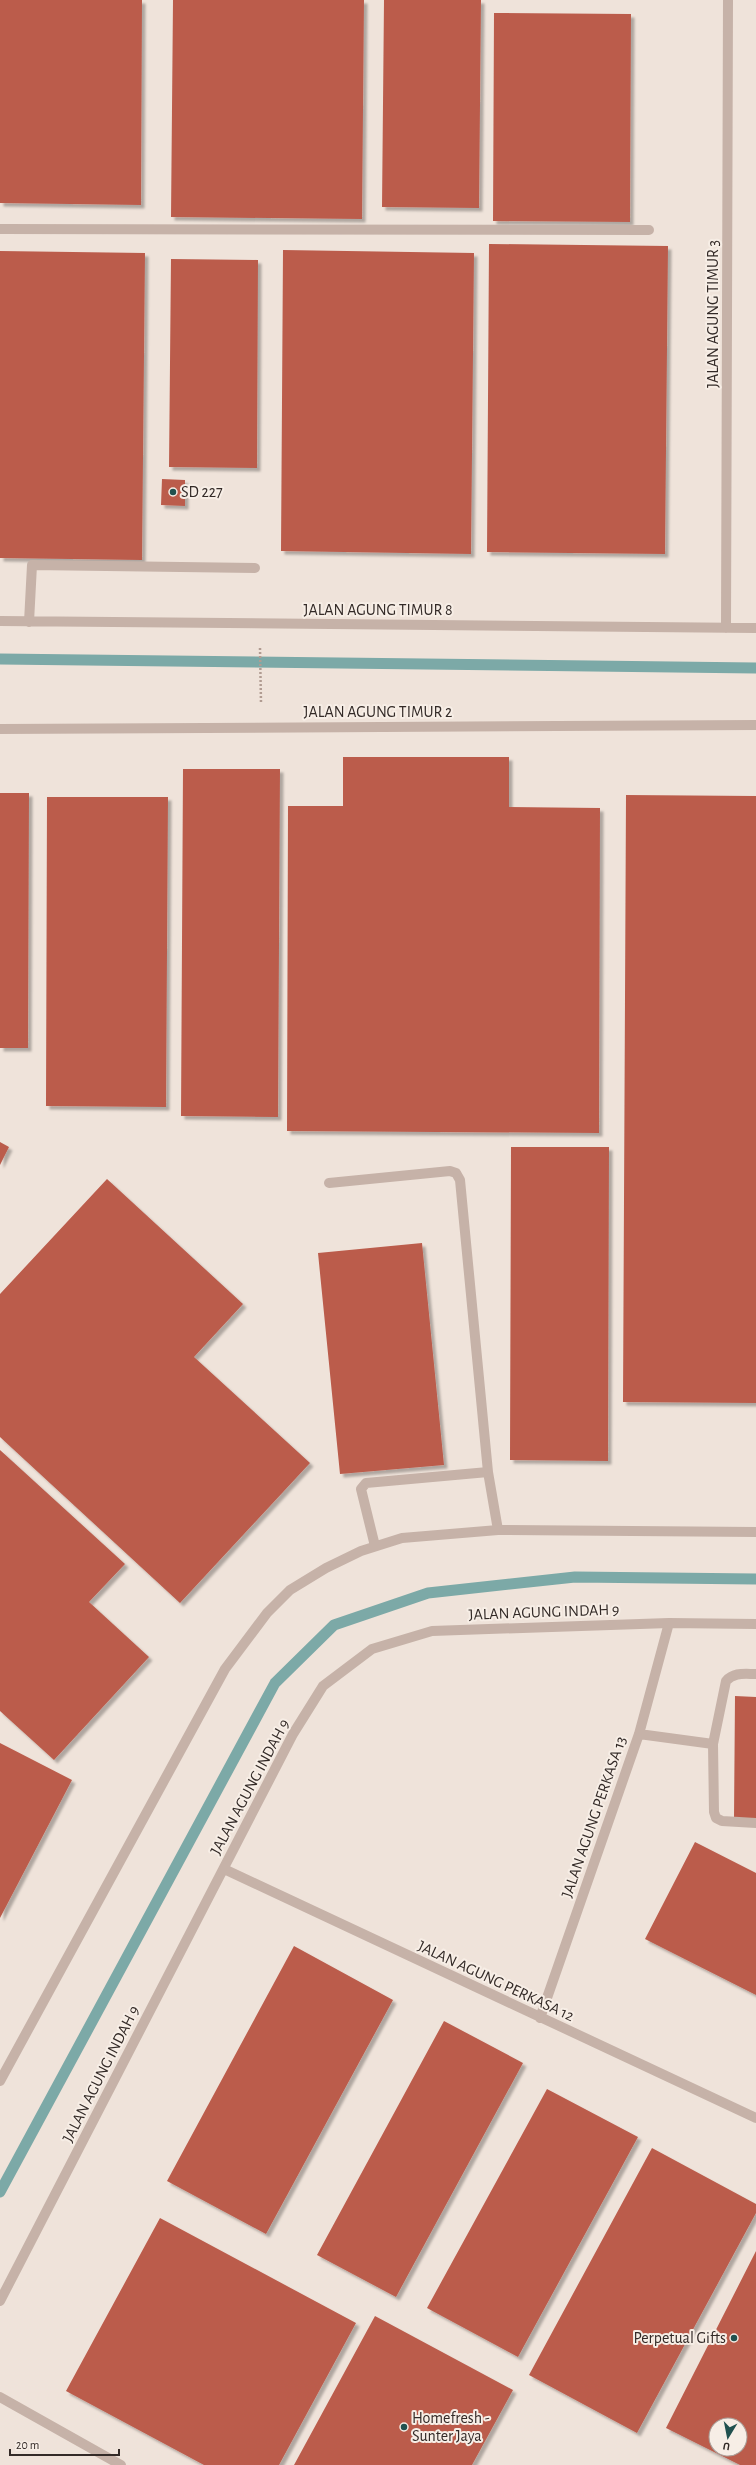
<svg xmlns="http://www.w3.org/2000/svg" width="756" height="2465" viewBox="0 0 756 2465" font-family="'Alegreya Sans',sans-serif">
<style>
.lines{fill:none;stroke-linecap:round;stroke-linejoin:round}
.stream{stroke:#7ca9a7;stroke-width:11}
.building{fill:#bb5c4c;fill-rule:evenodd;filter:url(#shadow)}
.path{stroke:#b19c92;stroke-width:2.5;stroke-dasharray:2 2;stroke-linecap:butt}
.minor{stroke:#c6b2a8;stroke-width:10}
.poi-dot{fill:#21514f;stroke:#f7eee6;stroke-width:1.5}
.labels{text-anchor:middle;dominant-baseline:central;stroke-width:4;stroke-linejoin:round;paint-order:stroke}
.street-label{font-size:16px;fill:#332a27;stroke:#f7eee6}
.poi-label{font-size:16px;fill:#332a27;stroke:#f7eee6;text-anchor:start}
</style>
<defs>
<filter id="shadow"><feDropShadow dx="3.5" dy="3.5" stdDeviation="1" flood-color="#0004"/></filter>
</defs>
<rect width="100%" height="100%" fill="#efe3da"/>
<g class="lines">
<path class="stream" d="M0 659 756 668
M0 2192 275 1683 334 1625 428 1593 575 1577 756 1579"/>
</g>
<path class="building" d="M0 0H142L141 205 0 203Z
M173 0H364L362 219 171 217Z
M384 0H481L479 208 382 207Z
M494 13 631 14 630 222 493 221Z
M489 244 668 246 665 554 487 552Z
M283 250 474 253 471 554 281 551Z
M0 251 145 253 142 560 0 558Z
M171 259 258 260 257 468 169 467Z
M162 479 185 480V506L161 505Z
M343 757H509V807L600 808 599 1133 287 1131 288 806H343Z
M183 769H280L278 1117 181 1116Z
M0 793H29L28 1048H0Z
M626 795 756 796V1403L623 1402Z
M47 797H168L166 1107 46 1106Z
M0 1142 9 1147 0 1165Z
M511 1147H609L608 1461 510 1460Z
M107 1179 243 1304 194 1357 310 1463 180 1603 0 1437V1294Z
M422 1243 444 1465 340 1474 318 1253Z
M0 1450 125 1564 89 1602 149 1657 54 1760 0 1711Z
M735 1696 756 1697V1818H734Z
M0 1743 72 1780 0 1918Z
M695 1842 756 1873V1995L645 1939Z
M294 1946 393 2000 266 2234 167 2181Z
M444 2021 523 2063 396 2297 317 2255Z
M547 2089 638 2137 518 2357 427 2308Z
M652 2148 756 2204V2213L637 2433 529 2375Z
M160 2218 356 2323 279 2465H204L66 2391Z
M756 2251V2465H740L666 2428ZM716 2425H740V2449H716Z
M375 2316 513 2390 472 2465H294Z"/>
<g class="lines">
<path class="path" d="M260 648 261 703"/>
<path class="minor" d="M0 229 649 230
M0 621 756 628
M29 622 32 565 255 568
M726 628 728 0
M0 729 756 725
M329 1183 450 1171 456 1173 460 1180 488 1472 366 1483 361 1489 375 1546
M488 1472 498 1530
M639 1734 713 1744 726 1681C734 1672 744 1674 756 1674
M713 1744 714 1812 716 1818 722 1821 756 1823
M224 1869 756 2118
M540 2018 639 1734 669 1623
M0 2081 225 1669 267 1613 290 1590 326 1568 361 1551 402 1538 498 1530 756 1532
M0 2301 293 1734 323 1686 372 1649 432 1631 669 1623 756 1624
M0 2397 121 2465"/>
</g>
<g class="poi-dot">
<circle cx="173" cy="492" r="4"/>
<circle cx="734" cy="2338" r="4"/>
<circle cx="404" cy="2427" r="4"/>
</g>
<g class="labels">
<g class="street-label">
<text transform="translate(713 314) rotate(-90)">JALAN AGUNG TIMUR 3</text>
<text x="378" y="610">JALAN AGUNG TIMUR 8</text>
<text x="378" y="712">JALAN AGUNG TIMUR 2</text>
<text transform="translate(544 1612) rotate(-2)">JALAN AGUNG INDAH 9</text>
<text transform="translate(250 1787) rotate(-62)">JALAN AGUNG INDAH 9</text>
<text transform="translate(594 1817) rotate(-71)">JALAN AGUNG PERKASA 13</text>
<text transform="translate(496 1981) rotate(25)">JALAN AGUNG PERKASA 12</text>
<text transform="translate(101 2074) rotate(-63)">JALAN AGUNG INDAH 9</text>
</g>
<g class="poi-label">
<text x="181" y="492">SD 227</text>
<text x="726" y="2338" text-anchor="end">Perpetual Gifts</text>
<text x="412" y="2418">Homefresh -<tspan x="412" dy="18">Sunter Jaya</tspan></text>
</g>
</g>
<g transform="translate(728 2437) rotate(190)"><circle r="19" fill="#f7eee6" stroke="#a9a09a"/>
<path d="M0-3L7 15L0 10L-7 15Z" fill="#21514f"/>
<text y="-6" font-size="11" font-weight="bold" text-anchor="middle" fill="#332a27">U</text>
</g>
<path d="M10 2449v6h109v-6" fill="none" stroke="#332a27" stroke-width="2"/>
<text x="16" y="2449" font-size="12" fill="#332a27" stroke="#f7eee6" stroke-width="3" paint-order="stroke">20 m</text>
</svg>
